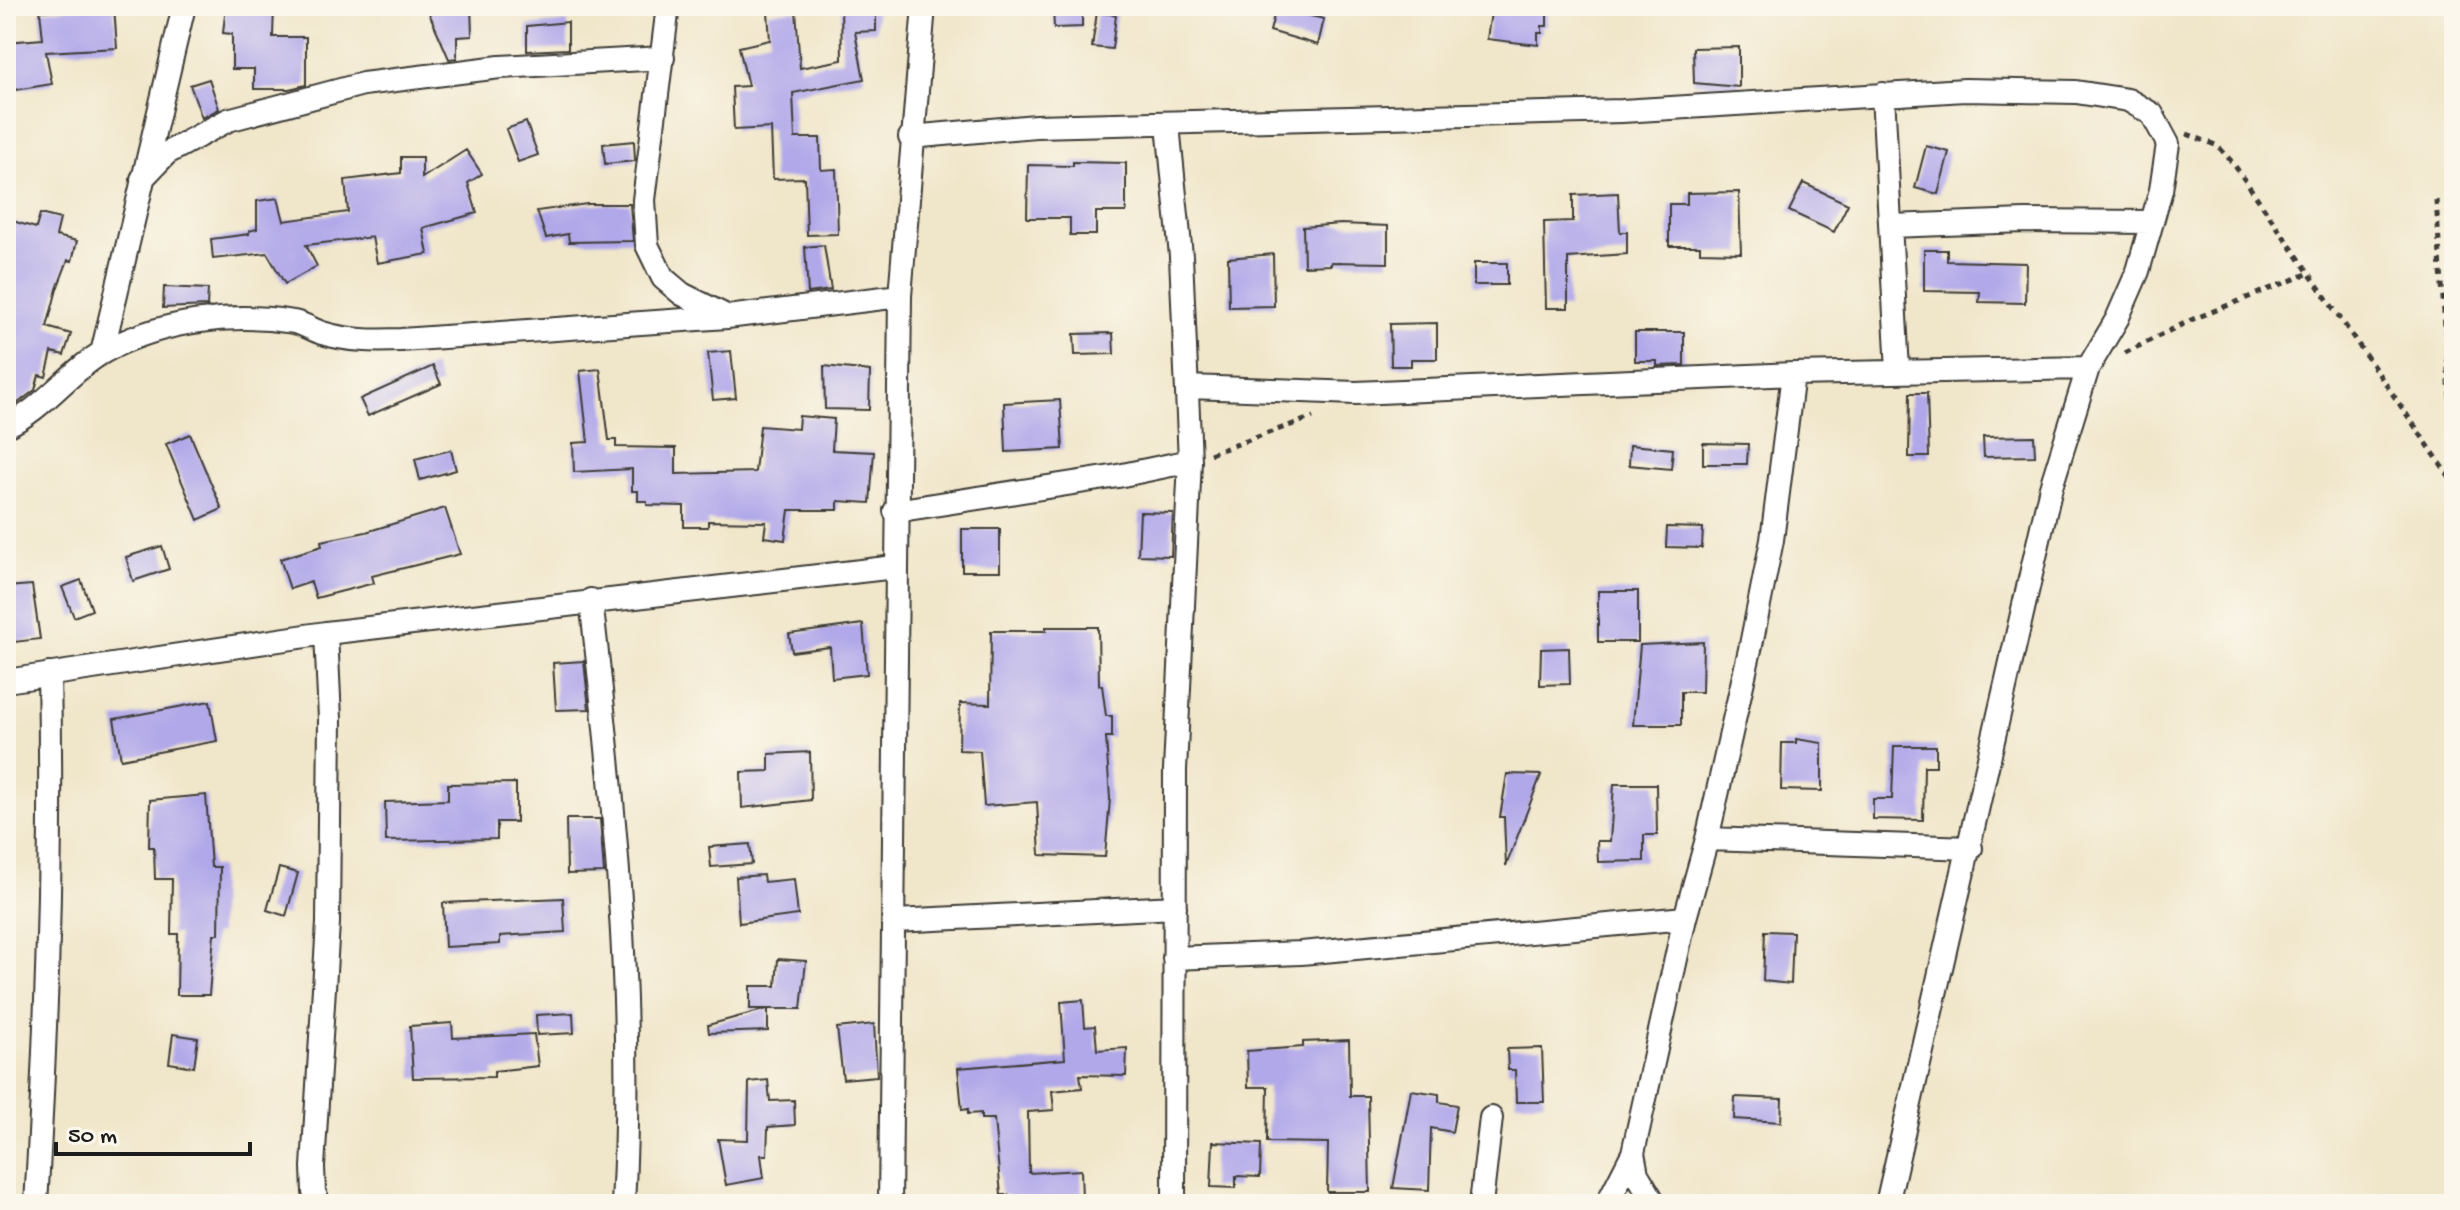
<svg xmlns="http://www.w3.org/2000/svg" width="2460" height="1210" viewBox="0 0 2460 1210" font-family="'Gochi Hand',sans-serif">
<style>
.building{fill:#b1a8e9}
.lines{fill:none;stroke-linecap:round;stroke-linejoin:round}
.minor-casing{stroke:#3c3a36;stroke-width:26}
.path{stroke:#3c3a36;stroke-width:5;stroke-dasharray:6 6;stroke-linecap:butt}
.minor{stroke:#fff;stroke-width:22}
</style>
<rect width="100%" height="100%" fill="#fbf7ec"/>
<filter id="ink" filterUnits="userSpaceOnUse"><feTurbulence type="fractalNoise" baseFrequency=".0125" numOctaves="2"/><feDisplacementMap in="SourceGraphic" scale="16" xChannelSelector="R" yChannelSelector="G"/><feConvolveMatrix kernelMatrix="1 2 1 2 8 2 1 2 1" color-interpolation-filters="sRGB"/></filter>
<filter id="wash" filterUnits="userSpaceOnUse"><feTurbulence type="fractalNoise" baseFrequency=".006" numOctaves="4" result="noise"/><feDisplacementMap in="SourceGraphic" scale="32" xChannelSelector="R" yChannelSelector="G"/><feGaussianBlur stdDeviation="1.8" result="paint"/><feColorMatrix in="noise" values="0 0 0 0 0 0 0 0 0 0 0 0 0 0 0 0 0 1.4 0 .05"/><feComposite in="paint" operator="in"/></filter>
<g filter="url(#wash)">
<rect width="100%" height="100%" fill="#f0e6ca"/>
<g id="blocks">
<path class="building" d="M104 6H114L117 48 46 52 52 84 9 91 6 42 43 39 40 11Z
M226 6H274L273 37H306V85L289 89H254V69H232V34L223 33Z
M426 6H471L472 36 457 37V58L449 59Z
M841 6H876V31L855 32 864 79 793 93 795 138H820L821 170 836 169 838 234 807 235 805 178 773 179 771 128 734 130 732 87 748 86 739 47 770 40 768 12 796 10 800 68 842 60Z
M1053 6H1082V27L1054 28Z
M1492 6H1547V26H1542V33H1538V45L1487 39Z
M1276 8 1324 19 1318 45 1270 31Z
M1097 12 1116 15 1112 49 1092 47Z
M568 22V49L527 51V26Z
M1739 47V87L1694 83 1693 48Z
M209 79 219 109 202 118 190 85Z
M526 122 538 155 518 162 506 129Z
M634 141 635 161 605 164 603 144Z
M1926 146 1949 152 1938 194 1915 188Z
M466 150 482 174 468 183 477 213 423 228 428 254 377 263 372 237 306 245 317 266 285 284 267 253 213 259 211 239 249 234V231L257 229V201L278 198 284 221 348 212 345 180 401 173V157H422V178Z
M1073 162 1126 163V212H1096V235H1070V218H1027L1028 165 1073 166Z
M1803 183 1848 204 1834 232 1789 211Z
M1739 192 1741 253 1700 252V246H1669V204H1687V193Z
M1618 193 1620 232H1627V254L1568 258V308H1546L1544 222 1573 221V195Z
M587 204H630L633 241 569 242 568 234 546 238 537 211Z
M40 214 60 219 56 236 77 241 72 261 68 260 57 289 47 327 71 334 64 355 52 352 46 377 39 375 35 390 18 403 6 400V352L16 311 6 307V219L36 228Z
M1341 224 1388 226V263L1331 262V265L1304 266 1303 227Z
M824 245 831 290 808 293 805 247Z
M1924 250H1947V261L2026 263 2025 303 1979 302 1980 292 1924 291Z
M1273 254 1274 306 1229 307 1228 258Z
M1474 263H1507V285H1474Z
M164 287 208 289 207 306 163 308Z
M1437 323V359H1411V366H1391L1390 324Z
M1635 332H1684V365L1657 366V361H1635Z
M1113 333 1114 354 1075 355 1074 334Z
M731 351 736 398 713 400 708 353Z
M433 366 441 384 368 416 360 399Z
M824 366 870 371 869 410 825 409Z
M600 369 609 440H616V447L676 448V474L755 472 760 426 798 429 799 416 834 419 832 450 874 452 870 503 838 501V510H789L785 540 764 537 766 522 708 521V527H684V506L647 505V501H638V491H632V469L574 472 573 443 588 442 580 371Z
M1910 393H1927L1929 457H1909Z
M1060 400 1063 449 1006 452 1004 403Z
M190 434 222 509 198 520 166 444Z
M2034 436 2035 456 1984 457 1983 437Z
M1703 443 1748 444 1747 464H1703Z
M1630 445 1673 449 1671 469 1629 465Z
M451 450 456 470 420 480 415 459Z
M445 508 460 554 372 576 374 583 316 598 311 582 290 589 280 559 322 546 321 541 366 532Z
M1140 512 1173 513 1171 556 1138 555Z
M1667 527 1703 528 1702 548 1666 547Z
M962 529H1000V571H962Z
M162 546 169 569 133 581 126 557Z
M81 580 92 610 74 617 62 587Z
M32 585 40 639 6 643V587Z
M1598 591H1638V642H1598Z
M863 624 867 674 832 678 830 647 792 652 789 634Z
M1046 627H1098L1099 685H1102L1106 716H1112V737H1106L1110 799 1105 857 1040 855 1037 802 984 806 980 751 959 750 960 703 990 704 991 631H1046Z
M1703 642 1702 692H1681V725H1633L1640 645Z
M1569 648 1570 684 1540 685 1541 649Z
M584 661 589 709 556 710 553 663Z
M210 701 217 741 121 759 114 719Z
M1796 739 1822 743V791L1781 790 1782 743H1796Z
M1894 746H1936V766H1924L1923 820 1873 819V799H1892Z
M810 752 811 800 742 808 741 772 769 771V754Z
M1507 774 1541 775 1506 866 1504 817H1500Z
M516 783V822H497V839L386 841 385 802 448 800V784Z
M1614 784H1656L1657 835H1644V861L1598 862 1597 841H1610Z
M206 795 211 867H220L219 934H214L209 995H177L178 934H171L172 879H155L154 847H149L150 800Z
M566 819H600L604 873 567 874Z
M750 844 752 864 711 867 709 847Z
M279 868 298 873 286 916 267 910Z
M763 875 764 882 794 879 798 915 739 923 736 877Z
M563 898 565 932 500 936V944L445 947 443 903Z
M1765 931 1793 932 1791 984 1763 981Z
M778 959 806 961 801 1009H768V1031L709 1033 708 1025 767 1009H750V986H776Z
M1083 1000 1085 1027 1095 1026 1097 1050 1127 1048 1126 1076 1080 1075 1082 1088 1052 1091 1054 1110 1028 1112 1029 1173 1081 1170 1082 1199 1008 1204V1195H1001L994 1119H981V1113L968 1114V1109L962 1110 958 1068 1065 1059 1061 1002Z
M573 1013 574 1033 537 1035 536 1015Z
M452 1023 453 1038 534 1034 538 1066 494 1071V1077L413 1078 410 1026Z
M874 1024 877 1076 843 1079 837 1028Z
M173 1034 198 1038 194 1067 169 1063Z
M1349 1040 1350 1096H1368L1370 1192H1327L1328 1143 1267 1142 1268 1087H1248L1247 1051 1303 1047V1042Z
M1542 1048 1544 1102H1516L1515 1070H1508L1507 1049Z
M768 1080 770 1101 794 1100 795 1125 768 1127 767 1155H761L764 1178 726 1185 718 1139 748 1140 749 1082Z
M1411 1090 1439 1094V1102L1457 1105 1452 1132 1431 1128 1429 1190 1393 1188Z
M1735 1097 1782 1099 1781 1122 1734 1119Z
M1213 1142 1261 1144 1260 1177 1236 1176V1188L1211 1187Z"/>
</g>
</g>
<g filter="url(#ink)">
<use href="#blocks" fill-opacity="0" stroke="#3c3a36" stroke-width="2"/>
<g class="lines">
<defs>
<path id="minor" d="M668 6 644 200 647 245 663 278 682 294 726 316
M1883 94 1898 371
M1168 125 1181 256 1190 461 1175 770 1174 1204
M910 137 1036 126 1622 111 1965 90 2076 92 2128 100 2152 114 2168 144 2161 190 2138 271 2117 319 2088 368 2051 487 1887 1204
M142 179 167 153 228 120 363 84 500 67 663 58
M1891 226 2025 221 2152 222
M102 353 184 6
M1189 387 1356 393 1793 374 2088 368
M6 426C44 409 67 373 103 352 160 321 230 312 294 322 304 324 313 330 322 333 348 341 374 341 401 340L727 317 900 296
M895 511 1118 476 1190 461
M591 600C614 801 635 1002 623 1204
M6 681 326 633 895 567
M1707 839 1971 848
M895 921 1175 907
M1174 958 1301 953 1685 918
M1633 1153 1637 1174 1655 1204
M36 1204C47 1025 53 854 49 674
M319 1204 314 1192 313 1167 328 923 330 719 326 633
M890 1204 900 296 924 6
M1481 1204 1491 1118
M1607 1204 1633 1153 1685 918 1707 839 1751 645 1772 540 1793 374"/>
</defs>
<use href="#minor" class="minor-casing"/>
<path class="path" d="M2187 134 2218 146 2233 163 2454 483
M2436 200 2454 453
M2125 353 2191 320 2307 274
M1210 454 1313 417"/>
<use href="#minor" class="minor"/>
</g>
</g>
<rect width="2460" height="1210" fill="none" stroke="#fbf7ec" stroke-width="32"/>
<path d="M56 1142v12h194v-12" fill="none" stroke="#1c1c1c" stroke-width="4"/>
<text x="68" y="1142" font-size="24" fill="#1c1c1c" stroke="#fbf7ec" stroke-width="6" paint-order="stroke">50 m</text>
</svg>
